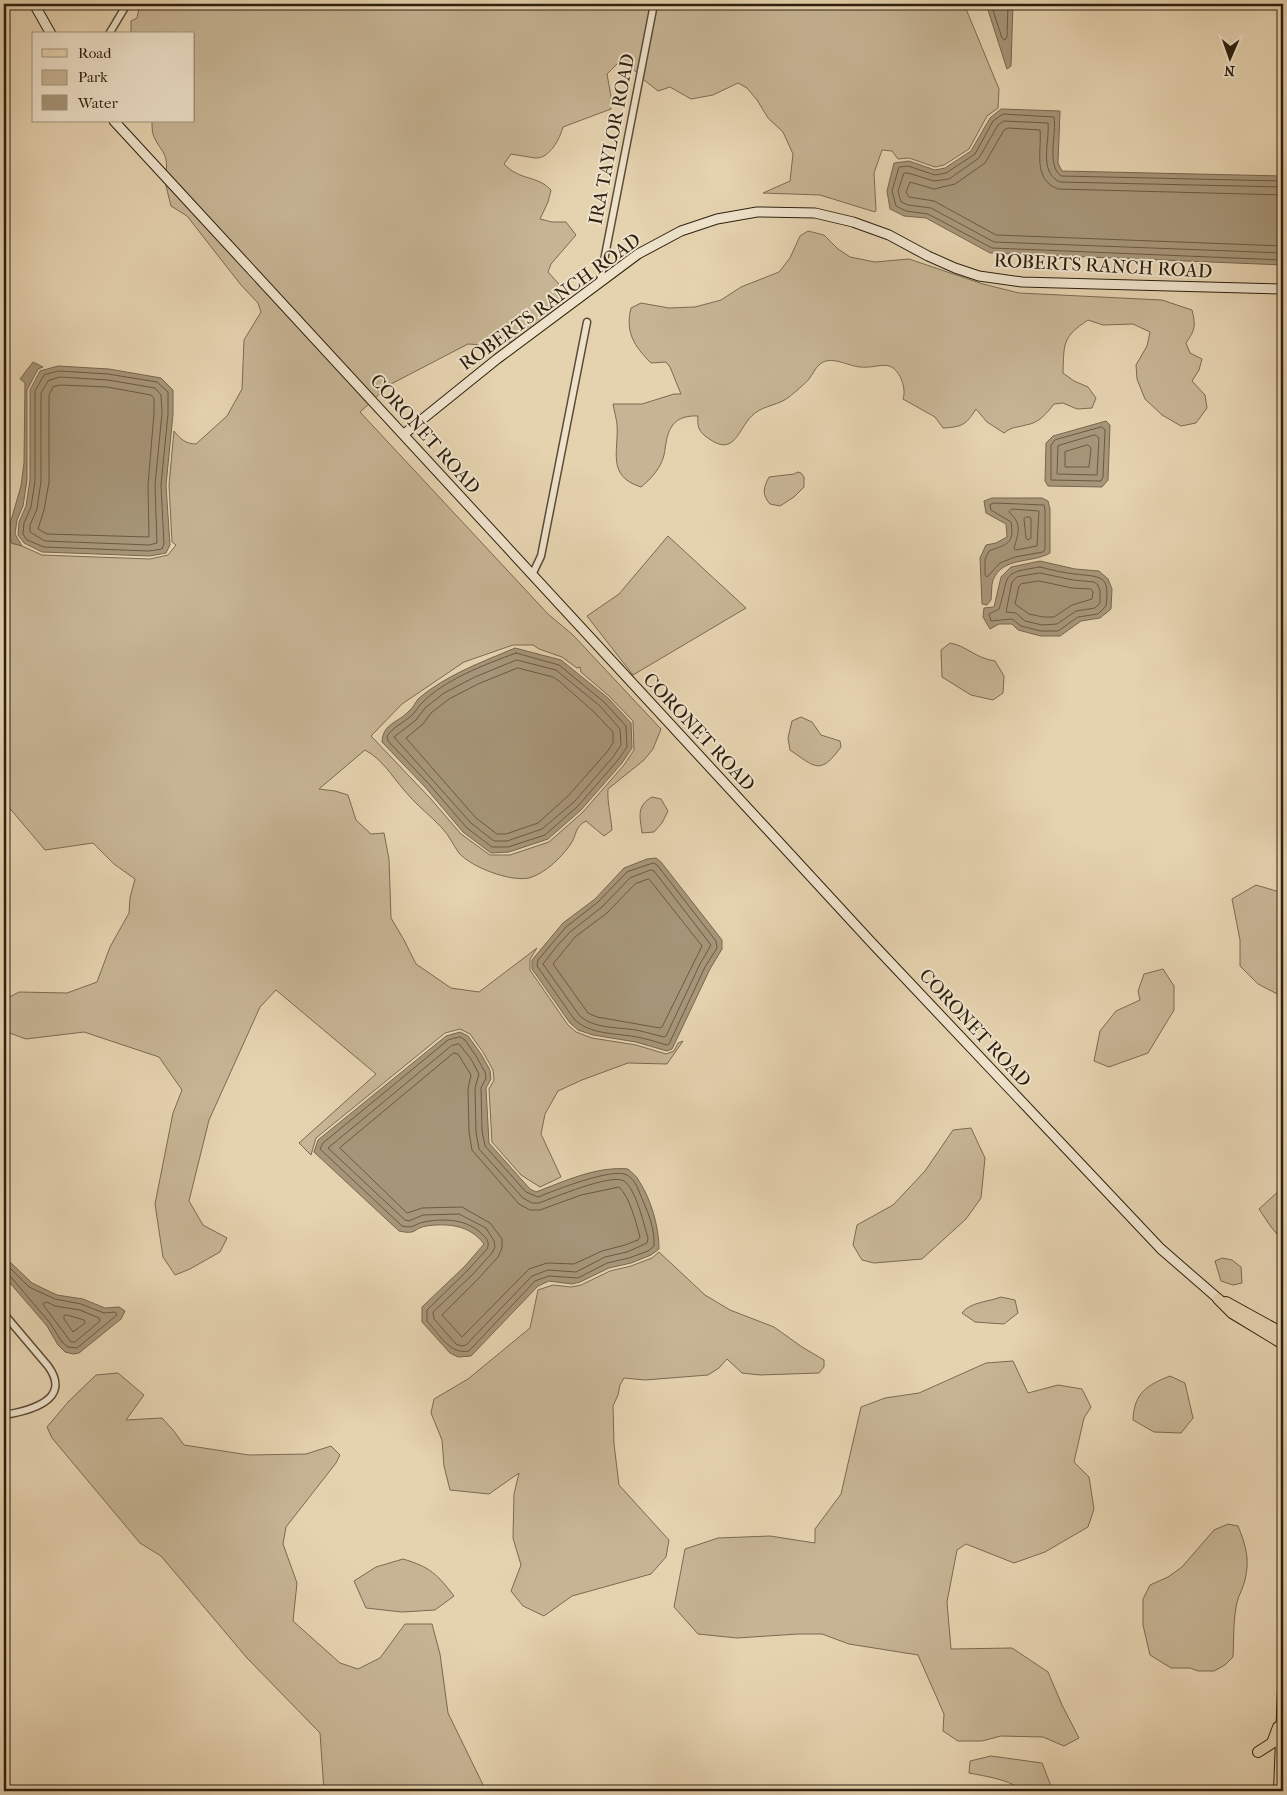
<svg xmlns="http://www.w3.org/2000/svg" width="1287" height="1795" viewBox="0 0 1287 1795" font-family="'IM FELL French Canon',serif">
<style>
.green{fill:#c6b494;stroke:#7a6a51;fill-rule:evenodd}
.water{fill:#a69578;stroke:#76664e}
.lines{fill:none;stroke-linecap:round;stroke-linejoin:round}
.shore{stroke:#6a5a43;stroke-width:1}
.street-casing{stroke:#5b4c36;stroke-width:9}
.secondary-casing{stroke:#2d200e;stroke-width:11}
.primary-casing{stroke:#2d200e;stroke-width:12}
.street{stroke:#eee2cb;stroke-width:6}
.secondary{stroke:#eee2cb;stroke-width:9}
.primary{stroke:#e5d2af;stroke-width:10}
.labels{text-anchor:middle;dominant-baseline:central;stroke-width:4;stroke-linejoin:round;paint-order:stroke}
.street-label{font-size:19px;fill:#2d200e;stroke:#eee2cb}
</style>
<rect width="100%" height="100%" fill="#e5d2af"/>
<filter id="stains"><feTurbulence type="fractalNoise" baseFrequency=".004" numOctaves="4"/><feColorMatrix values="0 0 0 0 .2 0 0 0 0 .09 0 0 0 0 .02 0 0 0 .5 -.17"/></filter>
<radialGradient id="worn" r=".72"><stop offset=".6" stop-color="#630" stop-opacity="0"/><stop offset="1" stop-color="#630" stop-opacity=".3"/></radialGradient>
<path class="green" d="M140 4H964L999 89 998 108 987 116 969 149 944 165 935 167 909 158 898 159 892 151 882 150 874 173 876 210 875 212 820 195 763 193 790 181 793 154 783 132 768 118 757 100 747 88 738 83 713 95 691 99 670 87 658 91 644 80 631 67 618 63 607 74 611 96V109L563 127C560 138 550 159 535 158 527 157 519 155 511 154L504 164C520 181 537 175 551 190L548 202 540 219 552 222H566L576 235 551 264 548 272 559 284 564 304 513 342H503L484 345 468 344 391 384 375 398 166 173C169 151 159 151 153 134 152 131 152 125 152 121H194V34H131V21L137 18Z
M165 182 370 403 360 412 548 614 573 635 661 729 653 749 644 760 608 789C607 802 611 816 612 830L604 836 586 821C574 827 577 836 570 845 561 858 544 874 529 878 510 882 471 867 459 853 453 845 449 835 442 828 430 815 415 804 404 790 391 775 383 760 365 750L319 789 335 791 348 795 356 820 371 834 384 833 389 859 391 918 404 940 416 964 451 988 479 992 537 948 530 959V970L568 1025 576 1032 592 1038 636 1045 666 1054 674 1051 678 1043 683 1041 667 1064 628 1063 582 1080 558 1091 545 1114 541 1134 561 1177 540 1187 521 1175 492 1142 489 1089 494 1080 493 1070 483 1052 470 1034 460 1029 445 1033 316 1138 311 1155 299 1143 376 1074 276 990 260 1007 209 1120 189 1201 203 1225 227 1238 220 1252 190 1269 175 1275 163 1257 155 1204 173 1113 182 1090 159 1057 84 1032 26 1039 4 1031V1000L19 992 67 993 97 982 110 947 129 913 130 898 135 879 114 864 93 843 45 850 7 805 4 804V671L10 653 4 608V553L11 531 12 543 22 546 42 555 150 559 168 555 176 545 172 542 169 485 174 431C180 439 186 444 196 444L227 416 242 389 244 340 261 312 258 303 241 285 187 216 171 206ZM513 645H533L539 649 562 657 577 668 580 667 581 672 609 696 633 721 634 750 624 765 583 812 549 842 510 855H490L461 834 430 798 371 736 402 704 464 662Z
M808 231 824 235 838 249 850 257 875 262 909 259 983 284 1019 293 1162 300 1192 310C1196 326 1195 330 1186 343L1190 353 1202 359 1199 370 1192 381 1205 395 1207 408 1196 423 1181 426 1162 415 1145 399 1137 379 1136 365 1147 346 1150 332 1133 324 1103 325 1088 320C1062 337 1064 344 1063 373L1074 381 1088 387 1096 398 1092 408 1077 409 1063 403 1054 404C1046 414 1039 423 1026 425 1016 428 1013 426 1004 433L987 422 976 409C966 425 962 427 943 428L935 417 903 399C905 392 904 388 902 381 892 356 879 369 860 367 848 366 831 355 820 364 815 368 813 374 809 379 805 384 795 392 789 397 779 405 766 405 755 413 738 426 736 459 708 438 699 432 697 427 698 416 678 415 669 424 666 443 665 447 665 452 664 455 661 468 651 479 641 487 606 476 619 451 617 424 616 417 614 410 613 404H642L674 394H681L670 367 666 362 651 363C634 346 625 332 631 308L641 303 669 308 695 307 721 300 741 287 779 272 790 258 800 236Z
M798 472 801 473 804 477V487L794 497 780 506 770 504C762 495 763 488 769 477L794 474Z
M668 536 746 608 633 675 587 616 619 594Z
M950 643C967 646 975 658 995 661L1004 676 1003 693 993 700 971 695 942 677 941 650Z
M801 717 812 722 821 735 840 741 841 747C820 776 815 767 790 750L788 738 792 721Z
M652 797 661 799 668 811 662 823 654 832 642 833C640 817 636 806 652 797Z
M1256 885 1283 893V997L1258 984 1240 966V940L1232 899Z
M1163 969 1174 986V1010L1148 1053 1109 1067 1094 1061 1100 1031 1116 1011 1140 1000 1138 991 1144 974Z
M971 1128 985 1158 981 1198 966 1219 922 1259 874 1263 862 1260 853 1245 857 1225 893 1205 925 1171 953 1130Z
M1281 1189H1283V1241L1271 1227 1259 1209Z
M659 1252 705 1295 730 1310 774 1327 802 1347 824 1360V1367L819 1373 760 1375 742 1373 727 1359 719 1368 708 1375 645 1380 624 1378 620 1385 618 1395 613 1406 614 1444 619 1485 669 1540 666 1557 651 1574 572 1596 544 1616 523 1606 511 1591 521 1565 513 1538 514 1494 519 1473 489 1494 450 1490 444 1466 442 1440 431 1413 434 1399 468 1379 530 1328 538 1290 553 1285 571 1287 581 1285 610 1271 631 1266 652 1258Z
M1222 1258 1232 1260 1241 1267 1242 1283 1233 1285 1221 1281 1215 1261Z
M1001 1297 1015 1300 1018 1313 1004 1324 975 1322 962 1313C970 1302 988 1302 1001 1297Z
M1013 1361 1028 1393 1058 1385 1082 1389 1091 1407 1084 1418 1074 1462 1089 1477 1094 1509 1088 1527 1045 1552 1014 1563 966 1544 957 1550 947 1602 951 1649 1012 1648 1048 1672 1062 1705 1079 1738 1064 1746 1043 1737 1001 1736 982 1741H958L943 1731 944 1714 918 1655 849 1644 822 1634H798L737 1638 698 1634 674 1607 685 1549 718 1538 770 1536 815 1543V1529L841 1494 861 1407 885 1398 919 1393 986 1363Z
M118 1373 144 1395 126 1420 162 1418 173 1430 184 1445 249 1455 306 1454 331 1446 340 1455 336 1463 286 1527 283 1544 297 1583 293 1621 340 1663 358 1669 380 1658 405 1624H432L440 1654 448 1713 486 1791H324L320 1733 247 1658 161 1556 140 1543 52 1438 47 1427 69 1401 96 1375Z
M1170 1376 1185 1383 1193 1418 1181 1433 1154 1432 1133 1420C1134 1393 1147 1385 1170 1376Z
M1228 1524 1238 1526C1246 1546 1250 1559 1245 1580 1243 1588 1239 1595 1237 1602 1233 1620 1234 1639 1233 1657L1225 1665 1214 1671H1198L1190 1668H1171L1150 1655 1143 1625V1599L1150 1585 1168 1577 1182 1567 1214 1530Z
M403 1559C430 1567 437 1574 454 1596L435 1610 402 1612 366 1608 354 1581 376 1567Z
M991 1756 1042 1763 1053 1791H1021C1013 1780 984 1776 969 1773L970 1761Z"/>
<path class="water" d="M986 4H1013L1011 66 1007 69Z
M1001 109 1060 111 1058 163 1062 171 1283 176V265L990 253 926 218 904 216 890 209 887 191 894 163 909 161 935 170 945 168 971 151 990 118Z
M33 362 43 367 38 369 27 390V480L23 506 17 520 15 534 22 546 11 543 10 524 21 486 24 463 25 383 20 379Z
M58 366 109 369 161 378 173 390V414L166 485 170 545 166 553 150 556 42 552 24 543 18 535 19 522 26 506 30 480V390L40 371Z
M1106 421 1110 425 1108 480 1102 487 1048 486 1045 481 1046 443 1053 436Z
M992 498H1042L1048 501 1050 509V553C1031 564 1003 556 993 580 991 586 992 594 991 600L987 605 982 604 980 558 986 545 996 543 1007 537 1006 524 986 513 984 501Z
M1040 561 1075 569 1099 571 1108 579 1112 589 1111 609 1100 618 1081 621 1060 636H1041L1018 630 1012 624H999L990 629 983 617 984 608 994 607 1001 577 1011 567Z
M515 648 561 660 608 698 631 723 632 748 622 763 581 810 548 839 509 852 491 853 463 832 425 787 382 742C383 723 398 723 409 711 413 708 415 703 418 699 446 675 482 662 515 648Z
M656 858 661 862 722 940V949L710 969 672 1049 667 1051 636 1042 593 1035 578 1030 570 1023 532 969V960L563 923 595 899 624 868 647 859Z
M460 1032 468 1036 481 1054 490 1070 491 1079 486 1088 489 1143 530 1189 536 1192C565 1181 597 1166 628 1169 632 1173 637 1176 639 1181 651 1199 659 1227 659 1249L651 1255 631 1263 609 1268 580 1282 572 1284 549 1281 538 1286 471 1356 458 1357 450 1353 422 1322V1307L465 1266 484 1244C470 1225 448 1223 426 1226 412 1229 417 1235 399 1231L314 1152 318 1140 446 1036Z
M4 1252 9 1261 32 1283 57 1295 83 1299 105 1308 119 1307 125 1311 121 1319 79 1353 73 1354 65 1352 58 1345 47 1326 4 1276Z"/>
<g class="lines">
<path class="shore" d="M991 4 1002 38 1005 40 1007 37 1008 4
M1283 181 1061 176C1046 165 1057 133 1054 117L1003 114 993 121 975 154 946 173 935 175 908 166 899 167 892 191 896 206 906 211 928 214 992 248 1283 260
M1283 187 1060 182C1038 172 1050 141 1048 123L1004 121 998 125 979 158 949 179 934 181 908 173H904L898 191 901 202 908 205 931 208 994 242 1283 253
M1283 195 1058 189C1032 179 1042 151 1040 130L1008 128 1004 130 985 163 955 184 934 189 910 182 906 192 909 197 934 201 996 235 1283 246
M59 371 108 374 157 382 168 392V414L161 485 164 544 162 549 149 551 44 547 27 540 23 534 24 523 31 507 35 481V391L44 375Z
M60 377 108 380 155 388 161 395 162 413 155 485 157 543 149 545 45 541 30 532V525L37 509 41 481V393L48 381Z
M61 385 107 387 151 395 154 398V413L148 485 149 537 47 534 38 529 44 510 49 482V395L53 387Z
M1102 427 1105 430 1103 477 1101 481 1051 480V445L1055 440Z
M1095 435 1099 438 1097 475 1057 474 1058 446Z
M1088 445 1091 448 1089 467H1065V452Z
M994 503 1044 505 1045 510V549L1043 552 1015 557 1000 563 987 577 985 575V559L989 551C1006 544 1015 545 1011 522L991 510 990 505Z
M1012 509 1039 511 1037 546 1016 550 1014 549C1017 535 1024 525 1009 512Z
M1026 517H1030L1031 519V538L1028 540 1026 538 1024 519Z
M1040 567C1052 570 1063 573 1075 574 1102 577 1110 575 1106 606L1098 614 1078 617 1058 631H1041L1021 626 1012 619 991 621 989 614 999 609C1010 575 999 573 1040 567Z
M1040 573 1073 580 1094 582 1098 585 1100 591V603L1095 608 1076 611 1057 624 1042 625 1025 621 1016 613 1006 612 1012 582 1017 577Z
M1039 581 1072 588 1091 589 1093 592 1092 599 1072 605 1054 617H1043L1029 614 1015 604 1019 586 1021 584Z
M516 653 559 665 604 702 626 726 627 747 618 760 578 806 545 835 508 847H492L467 828 429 784 388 741 387 736C393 727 403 723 411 716 415 713 417 708 421 704 443 680 486 664 516 653Z
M517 660 556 670 600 706 620 729 621 745 613 757 574 802 542 829 507 841H494L471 823 394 737 416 720 425 708 444 693 475 677Z
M518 668 553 677 559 681 594 712 613 732V743L607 752 568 796 538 823 506 834H497L476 818 406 738 423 724 431 713 449 699 478 684Z
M654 863 658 866 716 941 717 948 705 967 669 1044 667 1045C657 1042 647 1039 637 1037 616 1033 590 1035 574 1019L537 966 538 960 566 927 598 902 627 872Z
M651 870 654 871 711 945 700 964 666 1036 664 1037C655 1035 646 1032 636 1030 618 1027 593 1029 579 1015L543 964 557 946 570 932 602 907 630 878Z
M649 879 702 946 662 1027 660 1028 597 1017 588 1013 553 964 575 937 607 913 635 884Z
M460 1037 465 1040 476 1056 485 1072 486 1078 481 1088 482 1131 485 1146 526 1192 538 1197C553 1191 613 1167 627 1175 636 1180 639 1192 643 1201 649 1214 655 1231 654 1246L648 1251 629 1258 607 1263 578 1278 549 1276 535 1281 469 1351C450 1355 439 1334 427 1321V1310L468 1270 487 1249C490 1243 487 1239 483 1235 468 1219 444 1218 424 1222 414 1224 414 1229 402 1226L320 1149 323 1143 448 1040Z
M459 1044 471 1059 479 1074 475 1088 476 1132 479 1149 523 1198 532 1203H539C553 1198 612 1173 624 1181 636 1189 644 1225 648 1238L647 1243 627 1252 605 1257 576 1272 548 1270 532 1276 466 1345 461 1346 456 1344 434 1319 433 1312 473 1274 492 1253 495 1247 494 1241 486 1228 459 1214 423 1215 409 1221 405 1220 328 1148 451 1046Z
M454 1053 458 1054 471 1075 468 1089 469 1132 472 1150 519 1204 530 1210H540L581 1195 619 1187C630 1197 636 1223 640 1237L638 1240 625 1245 602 1251 574 1264 547 1263 529 1269 462 1337 442 1315 478 1279 498 1257 502 1248V1239L490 1223 462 1207 422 1208 407 1213 340 1148Z
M4 1262 29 1287 55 1299 81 1304 104 1313 115 1312 117 1315 77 1348 68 1347 62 1342 50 1323 10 1276 4 1274
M44 1303 47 1302 55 1306 80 1310 99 1318 100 1321 75 1342H71L44 1306Z
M67 1315 84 1320 85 1323 73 1332 64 1319V1316Z"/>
<defs>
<path id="street" d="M109 34 127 4
M600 281 654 4
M532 575 541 556 587 322
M4 1314 48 1366C73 1400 29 1411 4 1415"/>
<path id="secondary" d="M34 4 51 34
M114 121 872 943 1161 1249 1222 1302
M404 434 497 359 638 254 681 231 717 219 757 212 815 213 853 222 889 235 928 256 955 268 979 276 1022 282 1283 289"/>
<path id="primary" d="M1218 1299 1232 1313 1283 1344
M1226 1302 1277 1330H1283
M1258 1752 1272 1743 1278 1727
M1279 1791 1283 1689"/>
</defs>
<use href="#street" class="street-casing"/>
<use href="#secondary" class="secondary-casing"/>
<use href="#primary" class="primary-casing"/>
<use href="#street" class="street"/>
<use href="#secondary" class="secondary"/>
<use href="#primary" class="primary"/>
</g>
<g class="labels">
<g class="street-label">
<text transform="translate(612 139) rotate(-79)">IRA TAYLOR ROAD</text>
<text transform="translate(1103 266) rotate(3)">ROBERTS RANCH ROAD</text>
<text transform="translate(550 302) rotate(-36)">ROBERTS RANCH ROAD</text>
<text transform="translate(425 434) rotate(48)">CORONET ROAD</text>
<text transform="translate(699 732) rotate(47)">CORONET ROAD</text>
<text transform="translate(975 1028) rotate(47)">CORONET ROAD</text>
</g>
</g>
<rect width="1287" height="1795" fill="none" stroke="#e5d2af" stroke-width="20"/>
<rect x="5" y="5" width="1277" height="1785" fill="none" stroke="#2d200e" stroke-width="2.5"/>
<rect x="10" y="10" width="1267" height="1775" fill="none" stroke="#2d200e"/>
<rect x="32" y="32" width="162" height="90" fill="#eee2cb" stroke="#a1947f"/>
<rect x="42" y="49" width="25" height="8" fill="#e5d2af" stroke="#a1947f"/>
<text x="78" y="58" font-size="15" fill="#2d200e">Road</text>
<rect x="42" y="70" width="25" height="15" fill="#c6b494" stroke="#a1947f"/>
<text x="78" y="82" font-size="15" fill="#2d200e">Park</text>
<rect x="42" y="95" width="25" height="15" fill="#a69578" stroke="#a1947f"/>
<text x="78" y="108" font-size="15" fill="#2d200e">Water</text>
<g transform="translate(1230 58) rotate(182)" stroke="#eee2cb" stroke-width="4" paint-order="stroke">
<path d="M0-4L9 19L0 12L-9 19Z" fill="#2d200e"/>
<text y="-8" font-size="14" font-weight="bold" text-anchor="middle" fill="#2d200e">N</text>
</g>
<rect width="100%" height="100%" filter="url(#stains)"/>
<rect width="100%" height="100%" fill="url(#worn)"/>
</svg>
